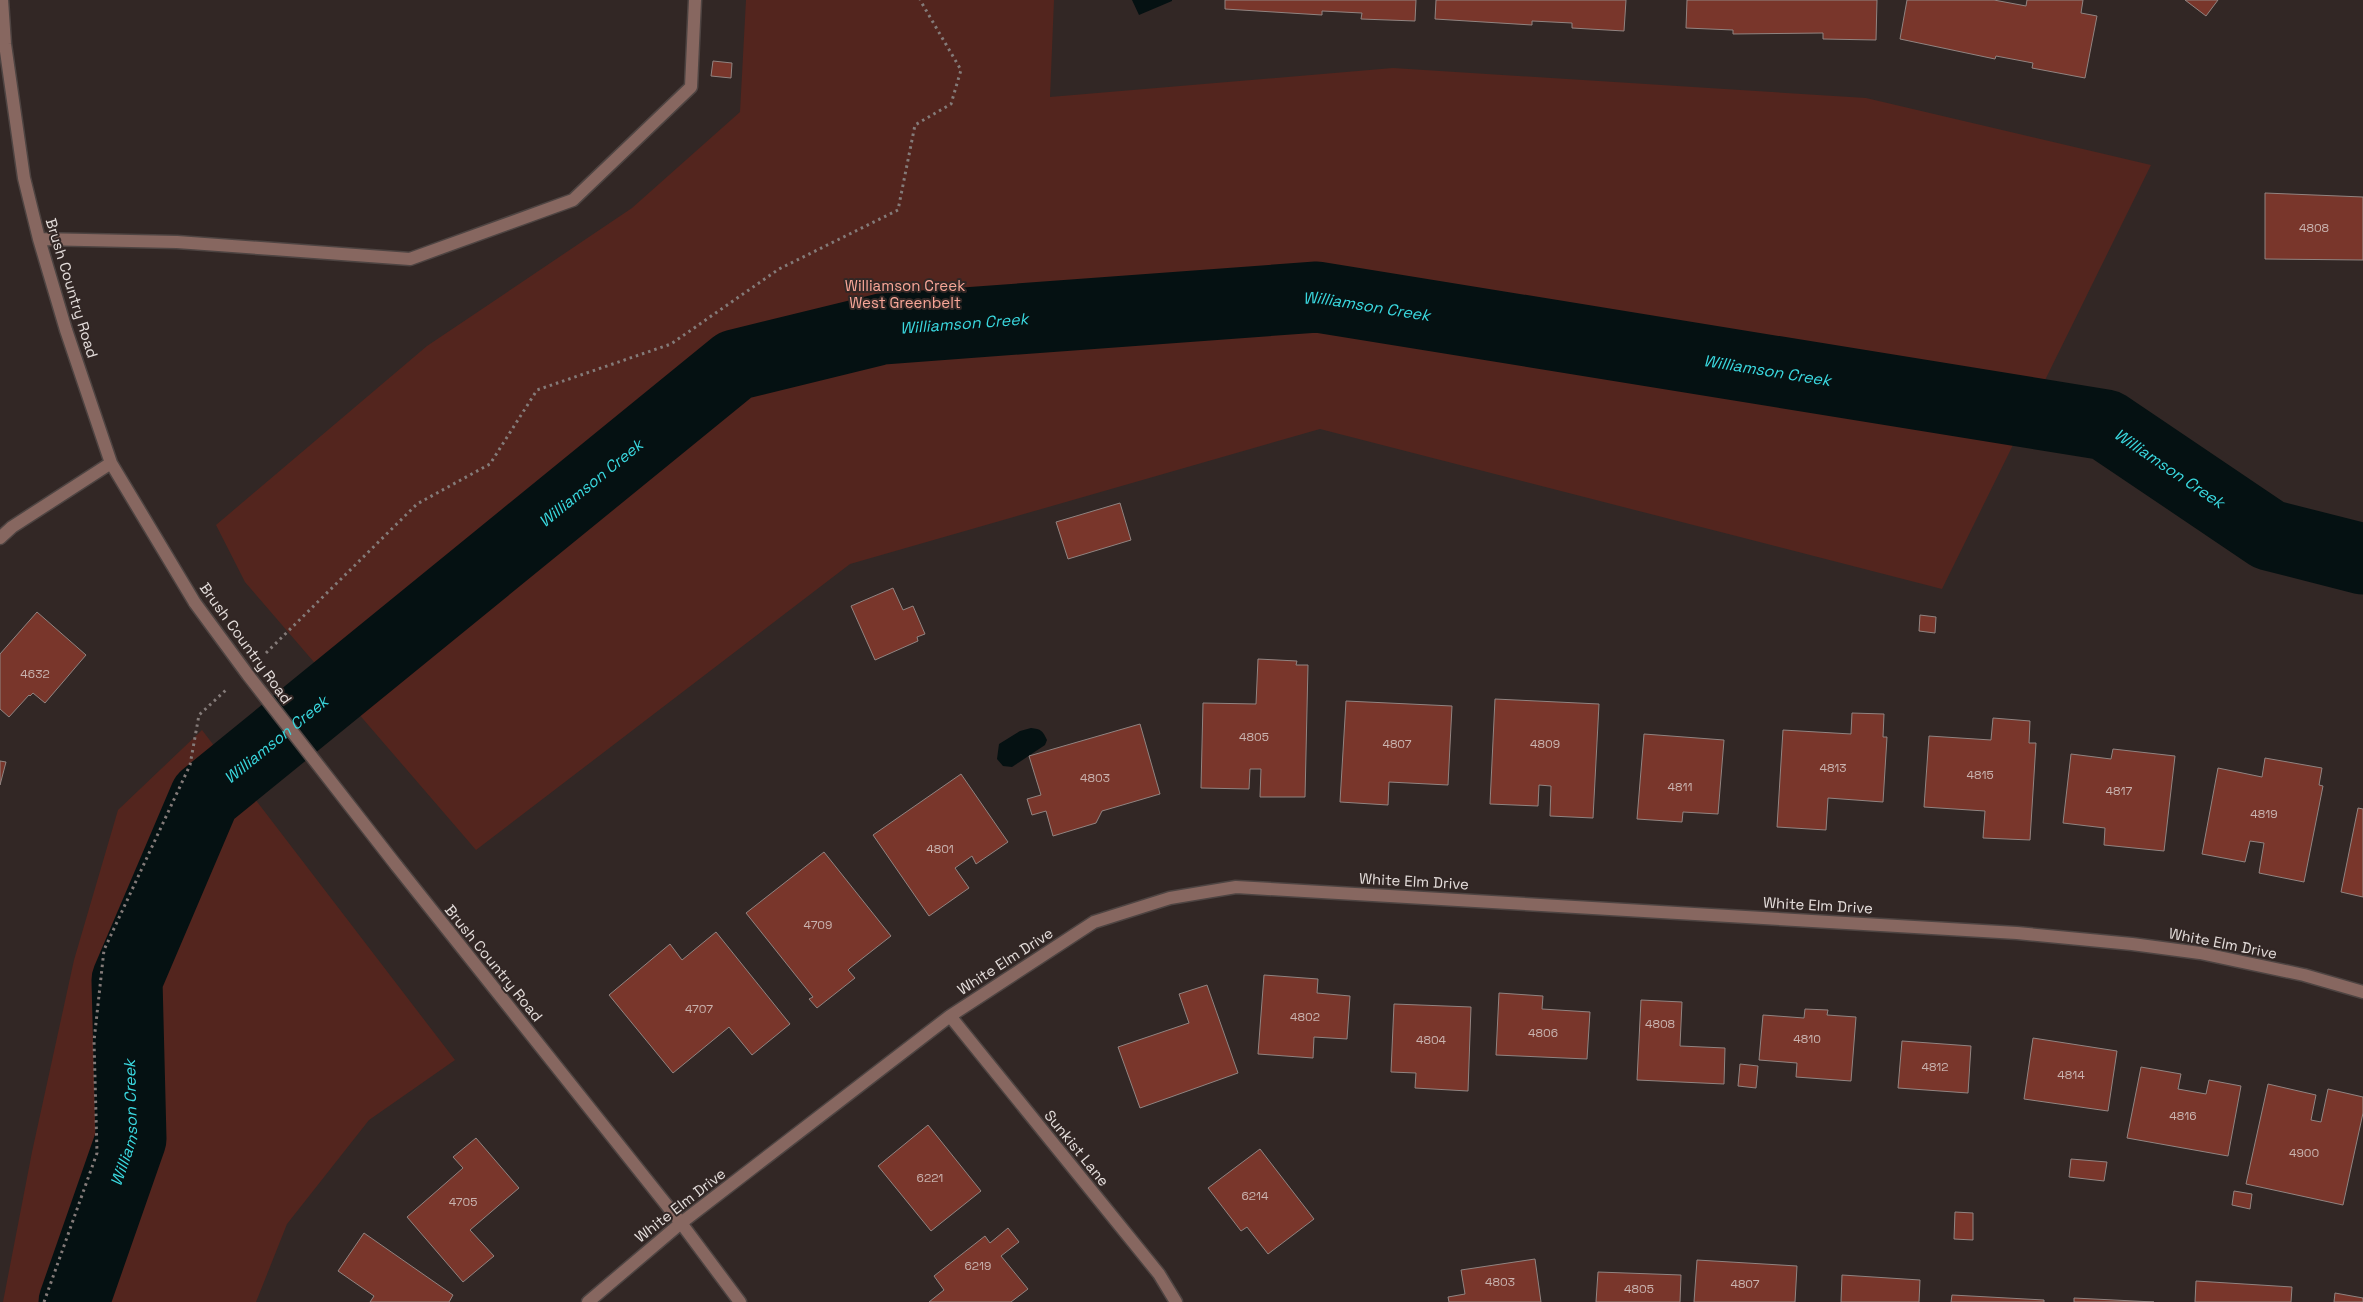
<svg xmlns="http://www.w3.org/2000/svg" width="2363" height="1302" viewBox="0 0 2363 1302" font-family="'Space Grotesk',sans-serif">
<style>
.green{fill:#53251e}
.water{fill:#051112}
.lines{fill:none;stroke-linecap:round;stroke-linejoin:round}
.river{stroke:#051112;stroke-width:71}
.building{fill:#79362b;stroke:#918481}
.minor-casing{stroke:#4e4442;stroke-width:15}
.path{stroke:#847b79;stroke-width:3;stroke-dasharray:2.5 4;stroke-linecap:butt}
.minor{stroke:#876760;stroke-width:12}
.minor-bridge-casing{stroke:#4e4442;stroke-width:15;stroke-linecap:butt}
.minor-bridge{stroke:#876760;stroke-width:12}
.labels{text-anchor:middle;dominant-baseline:central;stroke-width:4;stroke-linejoin:round;paint-order:stroke}
.number-label{font-size:12px;fill:#c9b3af}
.park-label{font-size:15px;fill:#f9a798;stroke:#322725}
.street-label{font-size:15px;fill:#e4dddb;stroke:#322725}
.water-label{font-size:16px;font-style:italic;fill:#3ad8df;stroke:#322725}
</style>
<rect width="100%" height="100%" fill="#322725"/>
<path class="green" d="M746 0H1054L1050 97 1393 68 1866 98 2151 165 1942 589 1320 429 850 564 476 850 245 582 216 525 427 346 632 208 740 112Z
M202 730 455 1060 369 1120 287 1224 256 1302H3L32 1152 74 960 118 810Z"/>
<path class="water" d="M1132 0H1172V1L1139 15Z
M1031 728C1041 729 1043 731 1047 740L1045 745 1012 767 1003 766 997 759 999 744 1020 731Z"/>
<g class="lines">
<path class="river" id="s1" d="M74 1302 131 1139 127 980 205 797 735 365 882 329 1317 297 2106 425 2269 535 2363 559"/>
</g>
<path class="building" d="M1225 0H1416L1415 21 1361 19 1362 13 1322 11V15L1225 9Z
M1436 0H1626L1624 31 1572 28V23L1532 21V25L1435 19Z
M1687 0H1877L1876 40 1823 39V33L1733 34V30L1686 28Z
M1907 0H1994L2026 6 2027 0H2083L2081 13 2097 16 2085 78 2032 68 2033 63 1996 56 1995 59 1900 39Z
M2185 0H2218L2206 16Z
M713 61 732 63 731 78 711 76Z
M2265 193 2363 197V260L2265 259Z
M1120 503 1131 540 1068 559 1056 522Z
M893 588 903 610 913 606 925 634 917 637 918 641 875 660 851 606Z
M37 612 86 655 45 703 33 693 30 696 29 695 9 717 0 709V654Z
M1920 615 1936 617 1935 633 1919 631Z
M1258 659 1297 661 1296 665H1308L1305 797H1260L1261 769H1250L1249 789 1201 788 1203 703 1256 704Z
M1495 699 1599 704 1593 818 1550 816 1551 786 1539 785 1538 806 1490 804Z
M1346 701 1452 706 1448 785 1389 782 1388 805 1340 802Z
M1852 713 1884 714 1883 737H1887L1883 802 1828 798 1826 830 1777 827 1783 730 1851 734Z
M1993 718 2030 721 2029 743H2036L2030 840 1983 838 1985 811 1924 807 1929 736 1991 740Z
M1140 724 1160 794 1102 811 1096 823 1053 836 1046 811 1032 815 1027 799 1041 795 1029 756Z
M1644 734 1724 740 1718 814 1683 812 1682 822 1637 819Z
M2113 749 2175 756 2164 851 2104 845 2105 828 2063 823 2071 754 2111 759Z
M2265 758 2322 768 2319 785 2323 786 2304 882 2259 873 2264 843 2250 841 2245 862 2202 854 2218 768 2262 777Z
M0 761 6 762 0 785Z
M961 774 1008 842 976 864 972 856 955 868 969 888 929 916 873 835Z
M2358 808 2363 809V897L2341 892Z
M824 852 891 936 850 968 848 970 855 978 817 1008 809 999 813 997 746 913Z
M716 932 790 1024 752 1055 729 1027 673 1073 609 995 670 944 682 960Z
M1264 975 1318 979 1317 993 1350 996 1347 1039 1314 1037 1313 1058 1258 1054Z
M1207 985 1238 1073 1140 1108 1118 1047 1189 1023 1179 994Z
M1499 993 1543 996 1542 1009 1590 1012 1587 1059 1496 1055Z
M1641 1000 1682 1002 1680 1046 1725 1048 1724 1084 1637 1080Z
M1394 1004 1471 1007 1468 1091 1415 1088 1416 1073 1391 1072Z
M1805 1009 1828 1010 1827 1015 1856 1017 1851 1081 1796 1077 1797 1063 1759 1060 1763 1015 1804 1018Z
M2033 1038 2117 1051 2108 1111 2024 1099Z
M1902 1041 1971 1046 1968 1093 1898 1088Z
M1740 1064 1758 1066 1756 1088 1738 1086Z
M2141 1067 2181 1074 2178 1089 2206 1094 2209 1080 2241 1086 2228 1156 2127 1138Z
M2268 1084 2316 1095 2311 1120 2321 1122 2328 1089 2363 1097V1113L2343 1205 2246 1184Z
M928 1125 981 1191 931 1231 878 1166Z
M476 1138 519 1188 470 1230 494 1256 463 1282 407 1217 463 1168 453 1157Z
M1260 1149 1314 1219 1268 1254 1247 1227 1241 1231 1208 1188Z
M2071 1159 2107 1162 2104 1181 2069 1177Z
M2234 1191 2252 1194 2250 1209 2232 1205Z
M1955 1212 1973 1213V1240L1954 1239Z
M1008 1228 1019 1242 1001 1256 1028 1289 1011 1302H929L944 1290 934 1276 985 1236 990 1243Z
M364 1233 453 1295 449 1302H370L374 1296 338 1271Z
M1535 1259 1541 1302H1449L1448 1297 1465 1294 1461 1270Z
M1697 1260 1797 1266 1795 1302H1694Z
M1598 1272 1681 1275 1680 1302H1596Z
M1842 1275 1920 1280 1919 1302H1841Z
M2196 1281 2292 1287 2291 1302H2195Z
M2335 1293 2363 1298V1302H2334Z
M1952 1295 2044 1300V1302H1951Z
M2074 1298 2154 1302H2074Z"/>
<g class="lines">
<defs>
<path id="minor" d="M2 0 5 44 24 178 39 239 66 330 111 463 195 603
M39 239 177 242 410 259 573 200 691 87 695 0
M0 538 12 527 111 463
M396 865 681 1223 740 1302
M950 1016 1159 1274 1176 1302
M588 1302 681 1223 950 1016 1094 922 1170 898 1236 887 2017 933 2132 944 2200 953 2304 975 2363 992"/>
</defs>
<use href="#minor" class="minor-casing"/>
<path class="path" d="M266 653 417 504 490 464 537 390 671 344 779 269 898 210 915 125 951 104 961 70 920 0
M44 1302 97 1153 94 1041 104 950 190 765 199 715 227 689"/>
<use href="#minor" class="minor"/>
<defs>
<path id="minor-bridge" d="M195 603 248 675 396 865"/>
</defs>
<use href="#minor-bridge" class="minor-bridge-casing"/>
<use href="#minor-bridge" class="minor-bridge"/>
</g>
<g class="labels">
<g class="number-label">
<text x="2314" y="228">4808</text>
<text x="35" y="674">4632</text>
<text x="1254" y="737">4805</text>
<text x="1397" y="744">4807</text>
<text x="1545" y="744">4809</text>
<text x="1833" y="768">4813</text>
<text x="1980" y="775">4815</text>
<text x="1095" y="778">4803</text>
<text x="1680" y="787">4811</text>
<text x="2119" y="791">4817</text>
<text x="2264" y="814">4819</text>
<text x="940" y="849">4801</text>
<text x="818" y="925">4709</text>
<text x="699" y="1009">4707</text>
<text x="1305" y="1017">4802</text>
<text x="1660" y="1024">4808</text>
<text x="1543" y="1033">4806</text>
<text x="1807" y="1039">4810</text>
<text x="1431" y="1040">4804</text>
<text x="1935" y="1067">4812</text>
<text x="2071" y="1075">4814</text>
<text x="2183" y="1116">4816</text>
<text x="2304" y="1153">4900</text>
<text x="930" y="1178">6221</text>
<text x="1255" y="1196">6214</text>
<text x="463" y="1202">4705</text>
<text x="978" y="1266">6219</text>
<text x="1500" y="1282">4803</text>
<text x="1745" y="1284">4807</text>
<text x="1639" y="1289">4805</text>
</g>
<g class="park-label">
<text x="905" y="285">Williamson Creek<tspan x="905" dy="17">West Greenbelt</tspan></text>
</g>
<g class="street-label">
<text transform="translate(72 288) rotate(73)">Brush Country Road</text>
<text transform="translate(246 643) rotate(54)">Brush Country Road</text>
<text transform="translate(1414 881) rotate(3)">White Elm Drive</text>
<text transform="translate(1818 905) rotate(3)">White Elm Drive</text>
<text transform="translate(2223 943) rotate(11)">White Elm Drive</text>
<text transform="translate(1005 961) rotate(-33)">White Elm Drive</text>
<text transform="translate(494 963) rotate(51)">Brush Country Road</text>
<text transform="translate(1077 1148) rotate(51)">Sunkist Lane</text>
<text transform="translate(680 1205) rotate(-38)">White Elm Drive</text>
</g>
<g class="water-label">
<text stroke="none"><textPath href="#s1" startOffset="1852">Williamson Creek</textPath></text>
<text stroke="none"><textPath href="#s1" startOffset="1448">Williamson Creek</textPath></text>
<text stroke="none"><textPath href="#s1" startOffset="2258">Williamson Creek</textPath></text>
<text stroke="none"><textPath href="#s1" startOffset="2678">Williamson Creek</textPath></text>
<text stroke="none"><textPath href="#s1" startOffset="1028">Williamson Creek</textPath></text>
<text stroke="none"><textPath href="#s1" startOffset="622">Williamson Creek</textPath></text>
<text stroke="none"><textPath href="#s1" startOffset="188">Williamson Creek</textPath></text>
</g>
</g>
</svg>
